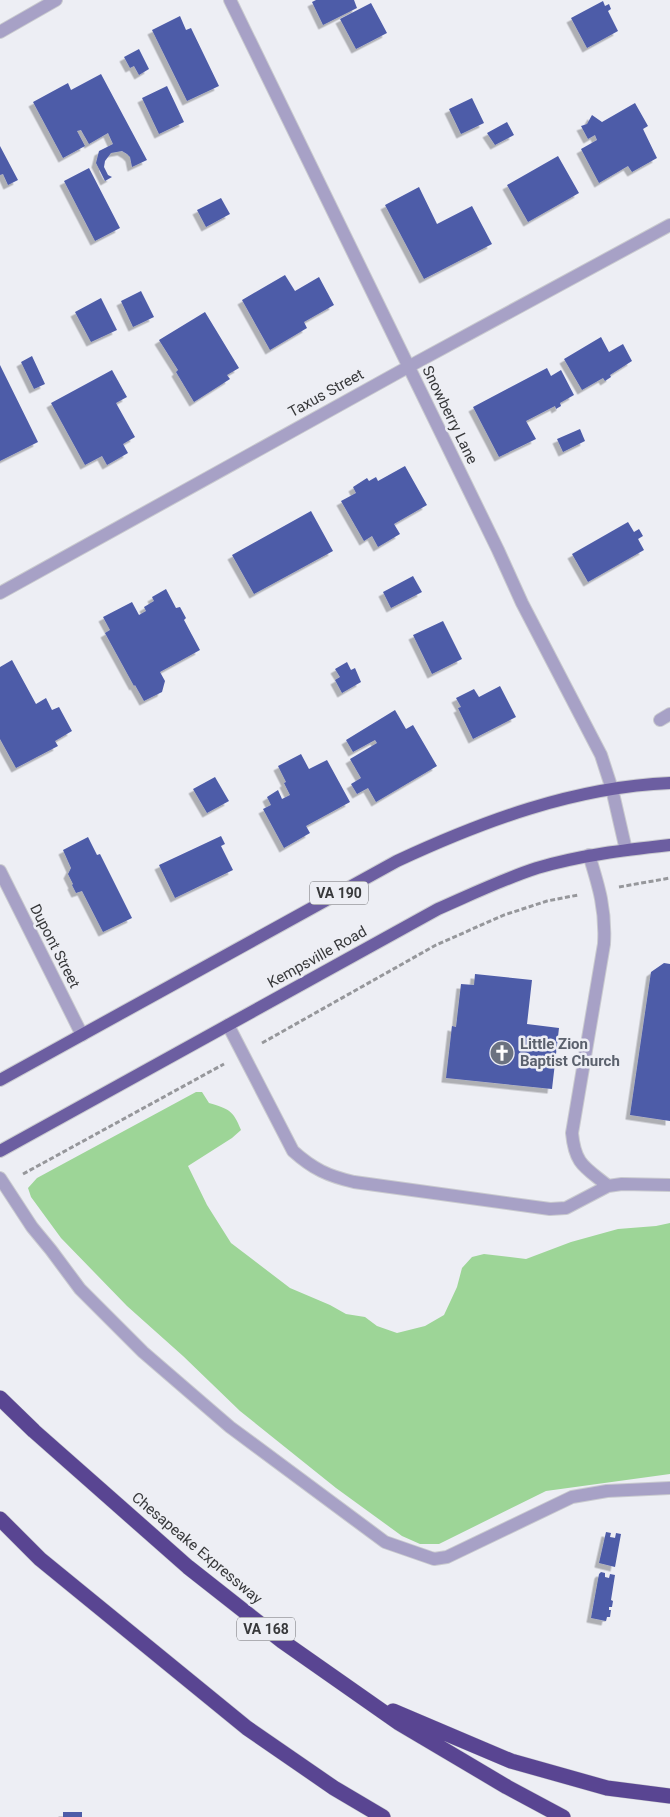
<svg xmlns="http://www.w3.org/2000/svg" width="670" height="1817" viewBox="0 0 670 1817" font-family="Roboto,sans-serif">
<style>
.green{fill:#9dd597}
.building{fill:#4e5ca8;filter:url(#shadow)}
.lines{fill:none;stroke-linecap:round;stroke-linejoin:round}
.service-casing{stroke:#c9cacf;stroke-width:14}
.minor-casing{stroke:#c9cacf;stroke-width:14}
.primary-casing{stroke:#c9cacf;stroke-width:14}
.motorway-casing{stroke:#c9cacf;stroke-width:16}
.path{stroke:#96979b;stroke-width:3;stroke-dasharray:5 2.5;stroke-linecap:butt}
.service{stroke:#a7a1c6;stroke-width:12}
.minor{stroke:#a7a1c6;stroke-width:12}
.primary{stroke:#6c5ea1;stroke-width:12}
.motorway{stroke:#594592;stroke-width:15}
.labels{text-anchor:middle;dominant-baseline:central;stroke-width:5;stroke-linejoin:round;paint-order:stroke}
.shield{fill:#edeef4;stroke:#6e6f72;stroke-width:1}
.shield-label{font-size:14px;font-weight:bold;fill:#38393b}
.street-label{font-size:15px;fill:#38393b;stroke:#edeef4}
.worship-label{font-size:15px;font-weight:bold;fill:#5b616d;stroke:#edeef4;text-anchor:start}
</style>
<defs>
<filter id="shadow"><feDropShadow dx="-4.5" dy="4.5" stdDeviation="0" flood-color="#0004"/></filter>
</defs>
<rect width="100%" height="100%" fill="#edeef4"/>
<path class="green" d="M196 1092H202L209 1103C229 1109 233 1110 241 1130L232 1138 188 1166 207 1205 231 1243 290 1288 330 1305 346 1314 365 1317 377 1326 397 1333 425 1326 444 1315 457 1287 462 1268 472 1257 484 1254 526 1259 571 1242 618 1229 656 1226 670 1223V1474L546 1491 439 1544H420L402 1536 336 1488 240 1411 183 1356 127 1306 61 1238 31 1197 28 1188 37 1178Z"/>
<path class="building" d="M316 0H354L357 8 323 25 312 2Z
M603 1 605 6 609 4 611 9 608 11 618 31 587 48 571 18Z
M371 3 387 33 356 49 340 19Z
M180 16 186 30 191 28 219 86 187 101 152 30Z
M139 49 149 69 139 75 134 66 130 68 124 57Z
M101 74 147 160 132 167 130 157 127 154 122 151 111 153 105 161 104 167 108 175 112 177 105 181 96 163 99 151 113 144 108 133 89 144 81 130 77 131 85 146 63 158 33 102 68 83 71 90Z
M167 86 184 122 159 134 142 98Z
M472 98 484 123 461 134 449 109Z
M635 103 648 126 643 129 657 158 632 172 628 166 599 183 581 149 597 140 595 135 588 139 581 126 587 124 592 115 602 122Z
M507 122 514 135 495 145 487 133Z
M0 146 18 180 8 185 3 174 0 175Z
M558 156 579 193 528 222 507 185Z
M89 168 120 228 95 241 64 181Z
M419 187 437 224 472 206 492 244 424 279 385 205Z
M221 198 230 214 206 227 197 210Z
M285 275 295 291 319 277 334 305 304 322 307 328 270 350 242 300Z
M141 291 154 317 133 327 121 301Z
M101 298 117 330 91 342 75 312Z
M205 312 239 368 227 375 230 379 194 402 176 372 178 370 159 340Z
M601 337 609 352 623 344 632 361 610 375 611 377 605 381 603 378 582 390 564 359Z
M32 356 45 384 34 389 21 362Z
M0 365 38 442 0 461Z
M547 368 551 376 561 370 574 395 560 403 561 406 556 409 555 406 526 421 536 439 499 457 473 407Z
M112 370 127 397 116 403 135 437 123 444 128 453 107 465 102 456 85 465 51 403Z
M580 429 585 441 563 452 557 439Z
M405 466 427 505 394 524 400 534 378 547 372 536 364 541 341 501 356 493 353 487 367 478 369 481 376 477 378 481Z
M311 511 333 551 254 594 232 555Z
M628 522 634 532 639 529 643 536 638 539 644 550 588 582 572 554Z
M413 576 422 592 391 608 383 592Z
M166 589 176 608 180 607 186 618 184 620 200 650 160 672 165 681 162 692 144 701 135 685 134 686 105 633 110 630 103 617 132 602 139 615 146 611 144 607 154 601 152 597Z
M443 621 462 659 432 674 413 635Z
M12 660 36 704 46 698 52 710 59 707 72 731 55 741 58 746 16 768 0 739V667Z
M347 662 351 670 355 668 361 682 342 693 335 680 340 677 335 669Z
M500 686 516 717 473 739 458 708 461 707 456 698 474 689 479 697Z
M395 710 406 729 413 725 437 766 376 802 368 788 357 794 351 784 361 778 350 759 377 743 375 740 353 752 346 740Z
M301 754 309 769 327 760 350 802 306 826 310 833 284 848 263 809 271 805 267 797 278 790 282 799 290 795 284 783 286 782 278 766Z
M215 777 229 801 207 813 193 789Z
M221 836 225 844 221 846 233 870 175 898 159 865Z
M88 837 97 855 100 854 132 918 103 932 82 891 76 893 72 885 73 884 68 874 71 868 63 850Z
M664 963 670 964V1121L630 1115 651 972Z
M475 974 532 980 527 1024 559 1028 552 1089 446 1078 452 1026 456 1027 461 984 474 985Z
M606 1532 611 1533 610 1537 615 1538 616 1533 621 1534 615 1567 599 1563Z
M601 1572 605 1573V1577L609 1578 610 1574 615 1575 611 1600 613 1601 612 1607H609V1610H611L610 1617H607L606 1621 591 1618 599 1574Z
M63 1812H82V1817H63Z"/>
<g class="lines">
<defs>
<path id="service" d="M660 720 670 714
M589 855C599 887 606 910 604 944L572 1133C575 1165 585 1167 608 1186
M228 1025 293 1151C313 1169 328 1176 354 1182L550 1209 566 1208 608 1186 622 1184 670 1185
M0 1178 32 1227 51 1250 80 1289 143 1352 230 1427 385 1542 434 1559 447 1557 572 1497 607 1491 670 1488"/>
<path id="minor" d="M230 0 498 550 522 603 601 755 612 789 626 850
M0 32 56 0
M0 593 408 367 670 225
M0 871 82 1035"/>
<path id="primary" d="M0 1080 397 861C483 821 574 787 670 783
M0 1151 438 909C470 895 503 879 537 868 581 855 625 850 670 845"/>
<path id="motorway" d="M0 1398 34 1431 188 1567 282 1641 399 1723 507 1787 563 1817
M0 1519 40 1559 247 1728 334 1788 383 1817
M393 1711 511 1761 607 1788 670 1796"/>
</defs>
<use href="#service" class="service-casing"/>
<use href="#minor" class="minor-casing"/>
<use href="#primary" class="primary-casing"/>
<use href="#motorway" class="motorway-casing"/>
<path class="path" d="M619 887 670 878
M262 1043 436 945 504 915 547 901 578 895
M23 1174 224 1064"/>
<use href="#service" class="service"/>
<use href="#minor" class="minor"/>
<use href="#primary" class="primary"/>
<use href="#motorway" class="motorway"/>
</g>
<defs>
<symbol id="church-disc" viewBox="-11 -11 22 22"><circle r="9.5" fill="#6b7280" stroke="#edeef4"/><path d="M-1.2-6h2.4v3.5h3.3v2.4h-3.3V6h-2.4V-.1h-3.3v-2.4h3.3Z" fill="#fff"/></symbol>
</defs>
<g fill-rule="evenodd">
<use href="#church-disc" x="488" y="1039" width="28" height="28"/>
</g>
<g class="labels">
<g class="shield">
<rect x="310" y="881.5" width="58" height="23" rx="4"/>
<rect x="237" y="1617.5" width="58" height="23" rx="4"/>
</g>
<g class="shield-label">
<text x="339" y="893">VA 190</text>
<text x="266" y="1629">VA 168</text>
</g>
<g class="street-label">
<text transform="translate(326 393) rotate(-29)">Taxus Street</text>
<text transform="translate(450 415) rotate(64)">Snowberry Lane</text>
<text transform="translate(55 946) rotate(63)">Dupont Street</text>
<text transform="translate(317 957) rotate(-29)">Kempsville Road</text>
<text transform="translate(197 1548) rotate(40)">Chesapeake Expressway</text>
</g>
<g class="worship-label">
<text x="520" y="1044">Little Zion<tspan x="520" dy="17">Baptist Church</tspan></text>
</g>
</g>
</svg>
